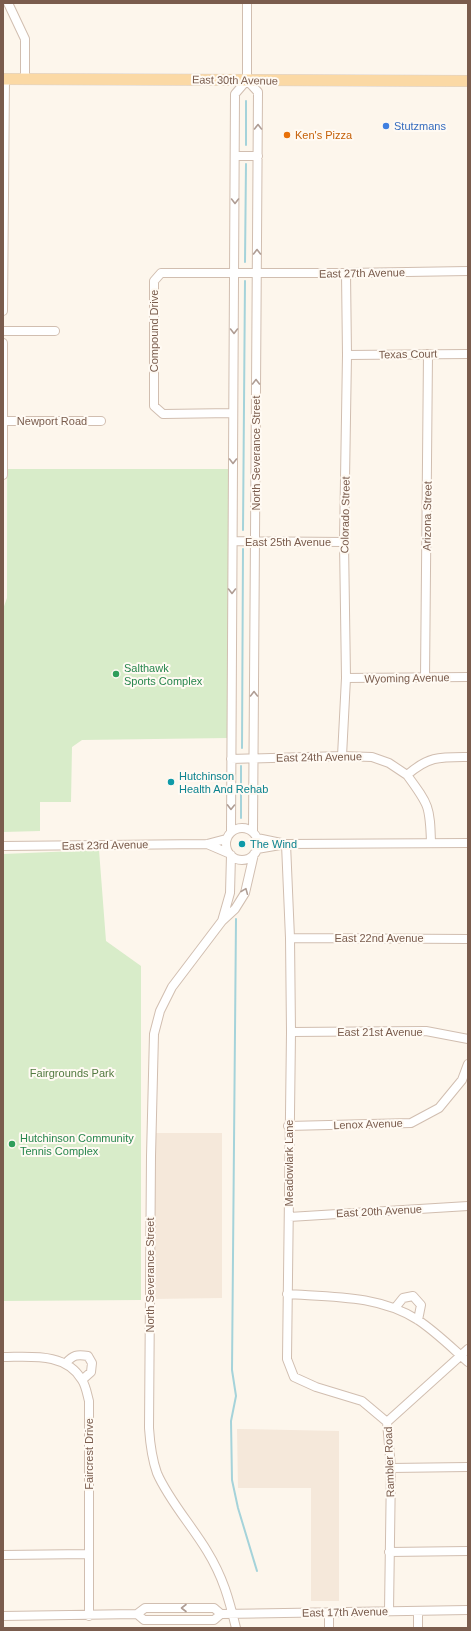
<svg xmlns="http://www.w3.org/2000/svg" width="471" height="1631" viewBox="0 0 471 1631" font-family="Arial,sans-serif">
<style>
.residential{fill:#f5e8da}
.green{fill:#d8ecc9}
.lines{fill:none;stroke-linecap:round;stroke-linejoin:round}
.stream{stroke:#a5d3da;stroke-width:2}
.minor-casing{stroke:#d1beb0;stroke-width:10}
.major-casing{stroke:#dad1cd;stroke-width:12}
.minor{stroke:#fff;stroke-width:8}
.major{stroke:#fbd9a5;stroke-width:11}
.oneway{stroke:#af9d94}
.shop-dot{fill:#3f7fe0;stroke:#fffaf3;stroke-width:1.5}
.food-dot{fill:#e8710a;stroke:#fffaf3;stroke-width:1.5}
.leisure-dot{fill:#2e9e5b;stroke:#fffaf3;stroke-width:1.5}
.culture-dot{fill:#0f9aa8;stroke:#fffaf3;stroke-width:1.5}
.labels{text-anchor:middle;dominant-baseline:central;stroke-width:4;stroke-linejoin:round;paint-order:stroke}
.street-label{font-size:11px;fill:#7a5c4d;stroke:#fffaf3}
.shop-label{font-size:11px;fill:#366cbe;stroke:#fffaf3;text-anchor:start}
.food-label{font-size:11px;fill:#c56008;stroke:#fffaf3;text-anchor:start}
.leisure-label{font-size:11px;fill:#27864d;stroke:#fffaf3;text-anchor:start}
.culture-label{font-size:11px;fill:#0d838f;stroke:#fffaf3;text-anchor:start}
.park-label{font-size:11px;fill:#537a41;stroke:#fffaf3}
</style>
<rect width="100%" height="100%" fill="#fdf6ec"/>
<path class="residential" d="M156 1133H222V1298L153 1299Z
M237 1429 339 1431V1601H311V1488H238Z"/>
<path class="green" d="M7 469H229L228 738 82 740 72 747 71 802H40V831L3 832V609L7 598Z
M99 850 106 941 141 966V1300L3 1301V854Z"/>
<g class="lines">
<path class="stream" d="M246 145V101
M245 262 246 164
M243 530 245 281
M242 748 243 549
M241 818V766
M236 919 232 1370 236 1396 231 1421 232 1480 238 1508 257 1571"/>
<defs>
<path id="minor" d="M8 3 25 39V78
M247 80 258 92 253 832
M235 156H258
M3 311 5 79
M3 331H55
M3 343V475
M347 355 468 354
M233 413 163 414 154 406V281L161 273H346L468 271
M3 421H101
M233 541 344 542
M346 678 468 677
M425 678 428 354
M342 756 346 678 344 542 347 355 346 273
M231 759 342 756 372 757 389 763 407 775C429 756 440 757 468 757
M407 775C429 805 430 806 431 843
M226 844a16 16 0 1 1 32 0a16 16 0 1 1-32 0Z
M231 832 235 94 247 80V3
M257 838 281 843
M207 844 228 853
M286 844 290 938 291 1032 287 1359 294 1377 316 1387 362 1401 387 1422
M3 846 207 844 226 839
M257 849 286 844 468 843
M222 921 230 893 231 855
M290 938 468 939
M291 1032 426 1031 468 1039
M288 1126 411 1123 439 1108 462 1080 468 1064
M289 1217 468 1206
M287 1294C332 1297 379 1295 418 1320 436 1332 452 1348 468 1362
M395 1308 403 1298 413 1296 421 1305 418 1320
M3 1357C30 1357 66 1352 82 1380 86 1386 87 1394 89 1401V1616
M66 1363C73 1355 77 1354 88 1356L92 1363 91 1372 82 1380
M387 1422 391 1468 389 1611
M387 1422 468 1349
M391 1468 468 1467
M389 1552 468 1551
M3 1555 89 1554
M329 1612V1628
M137 1614 144 1620H214L221 1614 468 1610
M3 1616 137 1614 145 1608H214L221 1614
M236 1628C229 1599 223 1577 207 1551 192 1526 168 1499 157 1473 152 1459 150 1443 149 1428L151 1156 154 1034 160 1011 172 987 222 921 235 909 245 893 254 854
M418 1628V1611"/>
<path id="major" d="M3 79 468 81"/>
</defs>
<use href="#minor" class="minor-casing"/>
<use href="#major" class="major-casing"/>
<use href="#minor" class="minor"/>
<use href="#major" class="major"/>
</g>
<defs><path id="oneway-chevron" d="M-2-3.5L2.5 0L-2 3.5" fill="none" stroke-width="1.6" stroke-linecap="round" stroke-linejoin="round"/></defs>
<g class="oneway">
<use href="#oneway-chevron" transform="translate(258 127) rotate(-90)"/>
<use href="#oneway-chevron" transform="translate(235 201) rotate(90)"/>
<use href="#oneway-chevron" transform="translate(257 252) rotate(-90)"/>
<use href="#oneway-chevron" transform="translate(234 331) rotate(90)"/>
<use href="#oneway-chevron" transform="translate(256 382) rotate(-90)"/>
<use href="#oneway-chevron" transform="translate(233 461) rotate(90)"/>
<use href="#oneway-chevron" transform="translate(232 591) rotate(90)"/>
<use href="#oneway-chevron" transform="translate(254 694) rotate(-90)"/>
<use href="#oneway-chevron" transform="translate(231 807) rotate(91)"/>
<use href="#oneway-chevron" transform="translate(245 891) rotate(-68)"/>
<use href="#oneway-chevron" transform="translate(184 1608) rotate(180)"/>
</g>
<circle class="shop-dot" cx="386" cy="126" r="4"/>
<circle class="food-dot" cx="287" cy="135" r="4"/>
<g class="leisure-dot">
<circle cx="116" cy="674" r="4"/>
<circle cx="12" cy="1144" r="4"/>
</g>
<g class="culture-dot">
<circle cx="171" cy="782" r="4"/>
<circle cx="242" cy="844" r="4"/>
</g>
<g class="labels">
<g class="street-label">
<text transform="translate(235 80) rotate(1)">East 30th Avenue</text>
<text transform="translate(362 273) rotate(-1)">East 27th Avenue</text>
<text transform="translate(154 331) rotate(-90)">Compound Drive</text>
<text transform="translate(408 354) rotate(-1)">Texas Court</text>
<text x="52" y="421">Newport Road</text>
<text transform="translate(256 453) rotate(-90)">North Severance Street</text>
<text transform="translate(345 515) rotate(-89)">Colorado Street</text>
<text transform="translate(427 516) rotate(-89)">Arizona Street</text>
<text x="288" y="542">East 25th Avenue</text>
<text transform="translate(407 678) rotate(-1)">Wyoming Avenue</text>
<text transform="translate(319 757) rotate(-1)">East 24th Avenue</text>
<text transform="translate(105 845) rotate(-1)">East 23rd Avenue</text>
<text x="379" y="938">East 22nd Avenue</text>
<text x="380" y="1032">East 21st Avenue</text>
<text transform="translate(368 1124) rotate(-2)">Lenox Avenue</text>
<text transform="translate(289 1163) rotate(-90)">Meadowlark Lane</text>
<text transform="translate(379 1211) rotate(-3)">East 20th Avenue</text>
<text transform="translate(150 1275) rotate(-90)">North Severance Street</text>
<text transform="translate(89 1454) rotate(-90)">Faircrest Drive</text>
<text transform="translate(389 1462) rotate(-92)">Rambler Road</text>
<text transform="translate(345 1612) rotate(-1)">East 17th Avenue</text>
</g>
<g class="shop-label">
<text x="394" y="126">Stutzmans</text>
</g>
<g class="food-label">
<text x="295" y="135">Ken's Pizza</text>
</g>
<g class="leisure-label">
<text x="124" y="668">Salthawk<tspan x="124" dy="13">Sports Complex</tspan></text>
<text x="20" y="1138">Hutchinson Community<tspan x="20" dy="13">Tennis Complex</tspan></text>
</g>
<g class="culture-label">
<text x="179" y="776">Hutchinson<tspan x="179" dy="13">Health And Rehab</tspan></text>
<text x="250" y="844">The Wind</text>
</g>
<g class="park-label">
<text x="72" y="1073">Fairgrounds Park</text>
</g>
</g>
<rect width="471" height="1631" fill="none" stroke="#7a5c4d" stroke-width="8"/>
</svg>
